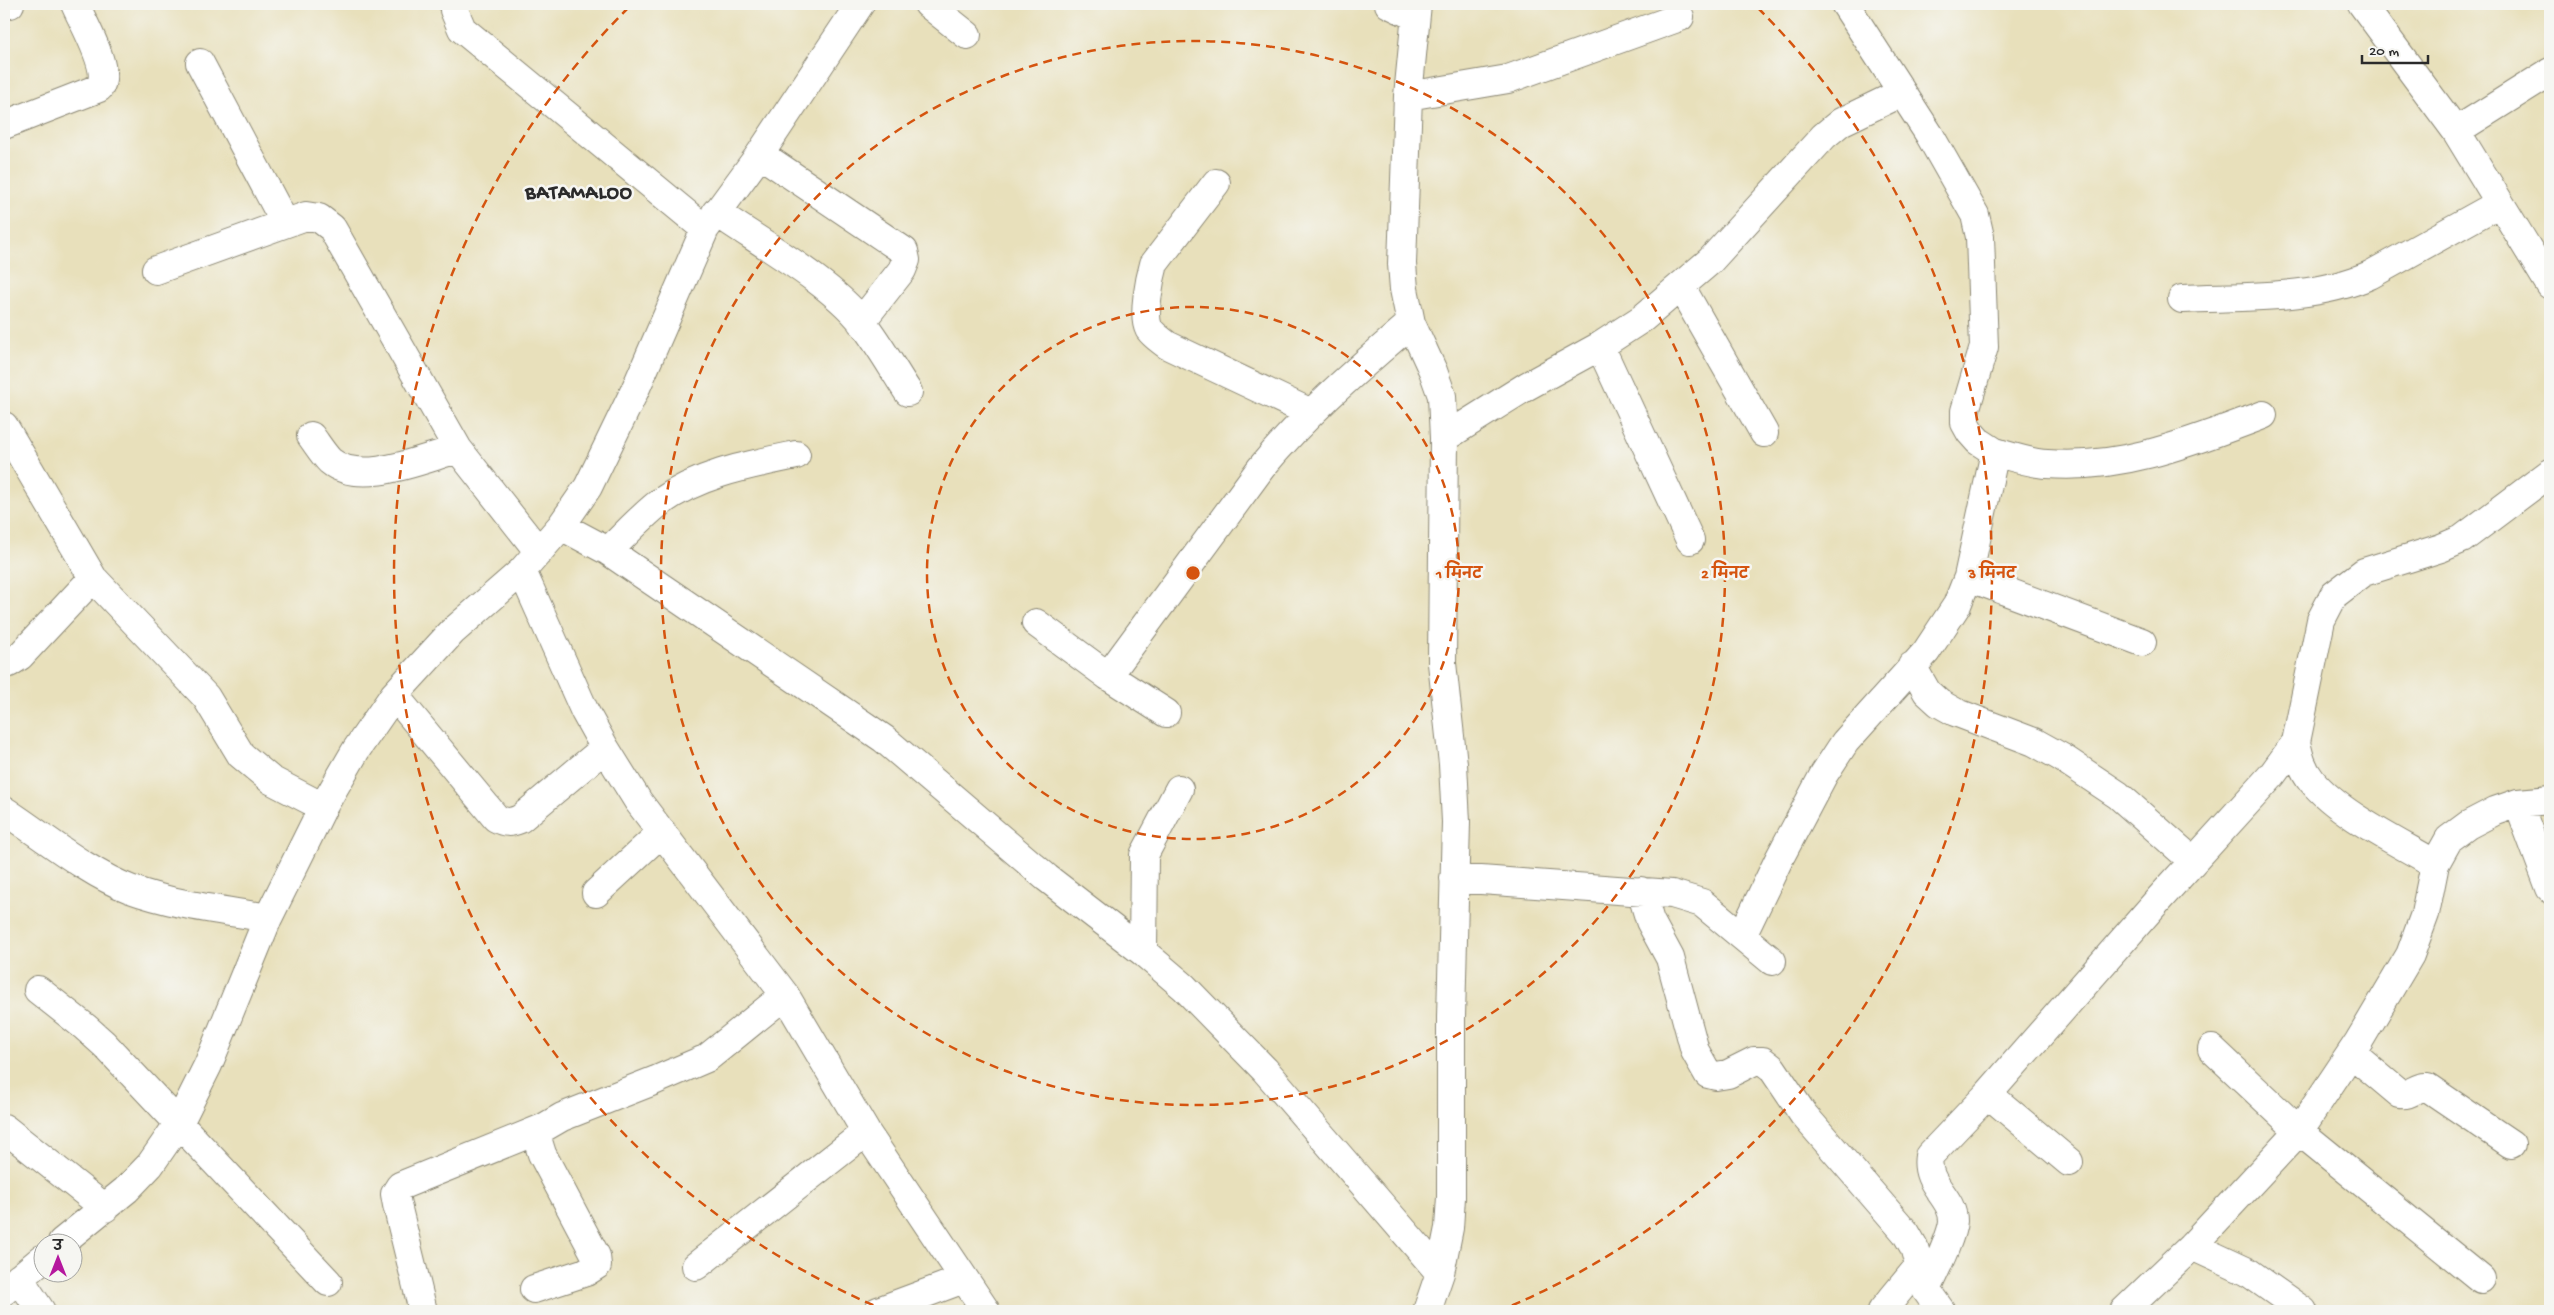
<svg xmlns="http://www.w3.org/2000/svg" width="2554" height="1315" viewBox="0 0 2554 1315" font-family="'Gochi Hand','Playpen Sans Deva',sans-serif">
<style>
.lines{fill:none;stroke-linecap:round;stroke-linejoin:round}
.minor-casing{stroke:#8a8673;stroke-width:30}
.minor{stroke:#fff;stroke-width:28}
.ring{fill:none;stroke:#d5540f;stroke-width:2.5;stroke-dasharray:9 6}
.labels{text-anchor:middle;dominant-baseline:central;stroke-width:5;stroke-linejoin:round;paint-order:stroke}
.district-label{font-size:20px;font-weight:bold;letter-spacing:1px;fill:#2b2b2b;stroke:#f6f6f2}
.centre{fill:#d5540f;stroke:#f6f6f2;stroke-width:2.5}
.ring-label{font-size:15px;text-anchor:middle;font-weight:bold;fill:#d5540f;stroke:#f6f6f2;stroke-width:5;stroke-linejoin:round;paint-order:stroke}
</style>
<rect width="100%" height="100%" fill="#f6f6f2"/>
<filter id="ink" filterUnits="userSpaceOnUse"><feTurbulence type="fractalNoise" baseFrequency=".02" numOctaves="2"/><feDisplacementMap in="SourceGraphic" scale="10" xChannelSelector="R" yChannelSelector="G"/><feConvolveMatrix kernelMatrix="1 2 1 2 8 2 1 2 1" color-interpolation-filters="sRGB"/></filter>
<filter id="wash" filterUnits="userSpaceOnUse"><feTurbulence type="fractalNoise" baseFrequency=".0096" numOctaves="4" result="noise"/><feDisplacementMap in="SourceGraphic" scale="20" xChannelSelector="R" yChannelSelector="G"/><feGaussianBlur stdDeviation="1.12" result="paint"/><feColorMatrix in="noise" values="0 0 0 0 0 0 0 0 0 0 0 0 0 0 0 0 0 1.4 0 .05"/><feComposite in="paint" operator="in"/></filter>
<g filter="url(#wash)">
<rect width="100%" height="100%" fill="#e8e0bb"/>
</g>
<g filter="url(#ink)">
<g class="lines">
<defs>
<path id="minor" d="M454 4V10L462 29 705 229
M928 4 967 35
M1389 4 1414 16
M1417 4 1408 96 1402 264 1404 289 1411 323 1433 371 1442 396 1444 438 1442 663 1453 764 1456 822 1451 1017V1197L1449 1228 1440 1273 1427 1311
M2362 4 2456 131 2550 285
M4 5 10 4
M200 63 285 223
M1408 96 1508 79 1680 17
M4 125 99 88C112 71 83 23 75 4
M2456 131 2550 72
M760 154 904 251 906 260 902 270 861 322
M1216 183 1154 264C1150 278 1142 316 1149 329 1154 336 1161 340 1167 345L1311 413
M716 212C759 242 831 282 862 322 879 344 893 369 908 392
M156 270 306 216 319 218 332 228 458 449 539 552
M1681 287 1764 433
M2182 299C2244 296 2313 300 2370 275L2500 203
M1600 346 1690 540
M4 426 93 578 206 697 241 755 271 780 323 807
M311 436C317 444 323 454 330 461 361 487 424 458 458 449
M1444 438 1527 386 1600 346 1643 318 1710 261 1824 136 1841 122 1901 93
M1995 452C2012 457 2030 463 2047 464 2124 470 2193 441 2263 415
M561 526 608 551 884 739 1047 878 1143 952 1184 987 1265 1070 1440 1273
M608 551C625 535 641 517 659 503 699 474 748 465 796 455
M522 571 585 712 605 748 638 801 785 995 866 1132 986 1311
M1968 577 2142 642
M1036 623 1108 676 1166 713
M4 661 9 663 20 656 93 578
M1912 666 1927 692 1939 703 1955 712 2034 742 2061 757 2118 795 2193 861
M1108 676 1261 468C1306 413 1358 369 1411 323
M394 695 496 818C505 823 510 823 520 819L605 748
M2296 742C2299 756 2302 769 2312 781 2339 814 2398 842 2435 864
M2518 803 2550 888
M5 811C43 836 88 873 130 889 174 905 222 910 268 918
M1454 878 1672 894 1702 903 1772 961
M1641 891 1650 921 1670 958 1695 1051 1708 1074 1716 1076 1728 1074 1754 1061H1763L1772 1068 1803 1114 1906 1233 1914 1247 1926 1290 1941 1311
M596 893 662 832
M1742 936 1779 859 1824 774 1845 742 1926 652 1957 605 1968 577 1995 452 1978 441 1970 432 1965 423V411L1984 347 1980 237 1975 215 1929 134 1845 4
M1143 952 1144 855 1179 789
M38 990 85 1027 104 1044 328 1282
M2212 1049 2299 1131 2481 1279
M2351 1053 2400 1094C2411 1096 2416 1086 2427 1087L2511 1144
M1988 1094 2069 1162
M4 1128 105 1208
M62 1242 126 1190 150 1165 179 1123 208 1065 268 918 323 807 356 750 394 695 452 632 522 571 561 526 588 487 635 390 705 229 760 154 860 4
M2192 1246 2248 1272 2303 1311
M696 1266 866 1132
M19 1278 41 1311
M534 1289 586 1272 597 1265 596 1256 542 1154 537 1138 543 1128 562 1117 656 1080 707 1058 785 995
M1926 1290C1933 1274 1952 1237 1953 1221 1953 1196 1924 1185 1929 1156L1988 1094 2160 898 2272 775 2296 742 2321 620 2334 595 2364 572 2441 548 2462 539 2550 473
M4 1291 42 1259
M423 1311 397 1205 395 1194 400 1186 543 1128
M878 1311 964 1279
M1882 1311 1919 1266
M2124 1311 2192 1246 2299 1131 2359 1041 2410 955 2425 914 2435 864 2449 839 2468 825 2495 811 2518 803 2550 800"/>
</defs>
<use href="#minor" class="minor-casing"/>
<use href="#minor" class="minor"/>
</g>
</g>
<g class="ring">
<circle cx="1193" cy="573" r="266"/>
<circle cx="1193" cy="573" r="532"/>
<path d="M887 1311A799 799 0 0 1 628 8M1758 8A799 799 0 0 1 1499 1311"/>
</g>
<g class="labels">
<g class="district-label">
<text x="579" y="194">BATAMALOO</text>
</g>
</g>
<circle cx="1193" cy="573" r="8" class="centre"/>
<g class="ring-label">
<text x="1459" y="578">1 मिनट</text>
<text x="1725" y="578">2 मिनट</text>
<text x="1992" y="578">3 मिनट</text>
</g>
<rect width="2554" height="1315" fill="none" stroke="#f6f6f2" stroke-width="20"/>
<g transform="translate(58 1258)"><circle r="24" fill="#f6f6f2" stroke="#a5a5a2"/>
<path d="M0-4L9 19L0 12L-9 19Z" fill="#b5179e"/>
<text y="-8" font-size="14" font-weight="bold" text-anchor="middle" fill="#2b2b2b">उ</text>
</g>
<path d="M2362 55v8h66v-8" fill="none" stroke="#2b2b2b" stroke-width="2.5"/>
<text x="2369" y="55" font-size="15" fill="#2b2b2b" stroke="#f6f6f2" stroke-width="4" paint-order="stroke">20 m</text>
</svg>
